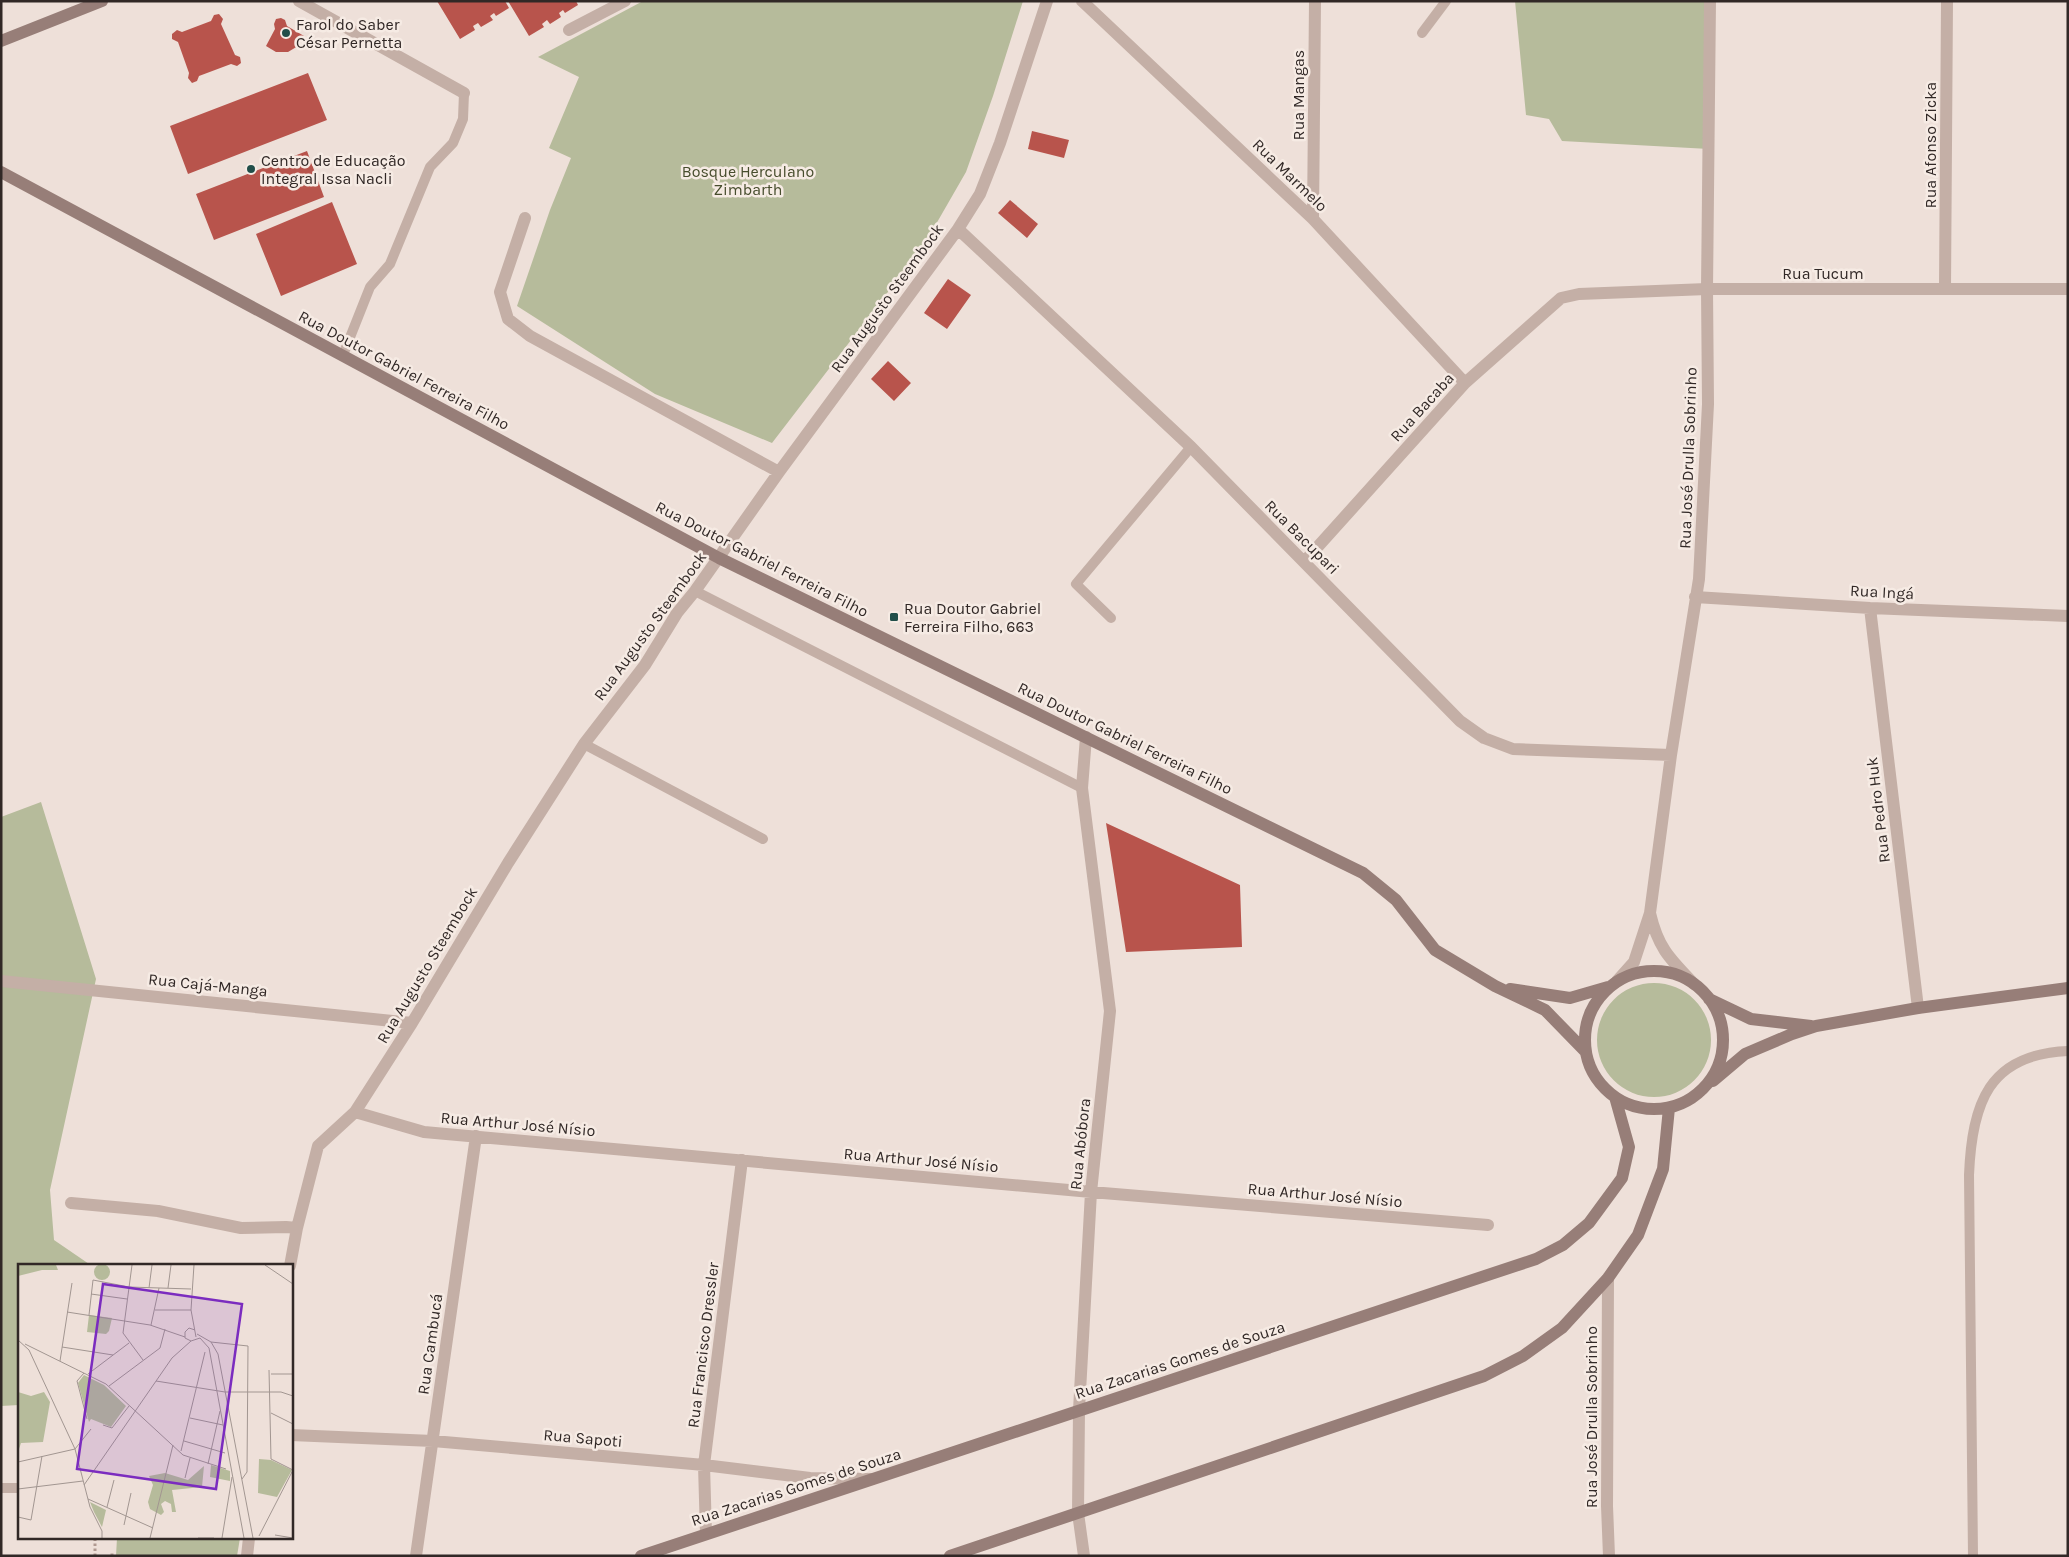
<svg xmlns="http://www.w3.org/2000/svg" width="2069" height="1557" viewBox="0 0 2069 1557" font-family="Karla,sans-serif">
<style>
.green{fill:#b6bb9b}
.building{fill:#b8544c}
.lines{fill:none;stroke-linecap:round;stroke-linejoin:round}
.path{stroke:#b09991;stroke-width:3;stroke-dasharray:2.5 2.5;stroke-linecap:butt}
.service{stroke:#c4afa6;stroke-width:10}
.minor{stroke:#c4afa6;stroke-width:12}
.secondary{stroke:#977e78;stroke-width:12}
.poi-dot{fill:#214e49;stroke:#f6ebe4;stroke-width:2}
.labels{text-anchor:middle;dominant-baseline:central;stroke-width:5;stroke-linejoin:round;paint-order:stroke}
.poi-label{font-size:16px;fill:#312826;stroke:#f6ebe4;text-anchor:start}
.street-label{font-size:16px;fill:#312826;stroke:#f6ebe4}
.park-label{font-size:16px;fill:#474d2d;stroke:#f6ebe4}
.inset-road{fill:none;stroke:#a29691;stroke-width:1}
.view{fill:#7b2cbf;fill-opacity:0.15;stroke:#7b2cbf;stroke-width:2.5}
.inset-edge{fill:none;stroke:#312826;stroke-width:2.5}
</style>
<rect width="100%" height="100%" fill="#eee0d9"/>
<path class="green" d="M643 1H1023L993 96 966 172 924 245 772 443 655 394 517 306 550 210 571 158 549 148 579 77 538 57Z
M1515 1H1710L1709 149 1562 141 1549 119 1526 115Z
M41 802 96 979 50 1190 54 1240 92 1266H19V1405L1 1406V817Z
M1597 1040a57 57 0 1 1 114 0a57 57 0 1 1-114 0Z
M117 1538H240L237 1556H116Z"/>
<path class="building" d="M437 1H505L509 8 496 16 494 13 490 16 493 20 481 27 478 23 473 26 475 30 460 39Z
M508 1H576L578 5 565 13 563 10 559 13 561 17 550 24 547 20 542 24 544 27 529 36Z
M219 14 223 19 221 24 235 55 240 57 241 63 237 66 231 64 199 76 197 81 192 83 188 78 189 73 178 42 172 39V34L177 30 182 32 211 21 214 15Z
M281 18 285 20 287 26 304 36 298 46 288 52H276L266 46 275 29 274 24 276 19Z
M308 73 327 120 188 174 170 126Z
M1032 131 1069 140 1064 158 1028 149Z
M307 151 324 197 214 240 196 194Z
M1010 200 1038 224 1027 238 998 213Z
M332 202 357 264 281 296 256 234Z
M948 279 971 295 947 329 924 313Z
M888 361 911 383 894 401 871 379Z
M1106 823 1240 885 1242 947 1126 952Z"/>
<g class="lines">
<path class="path" d="M95 1556V1538
M112 1556V1552"/>
<path class="service" d="M1422 33 1446 1
M343 355 370 287 390 264 430 167 453 143 463 119 464 93
M695 591 1082 788
M1111 618 1076 584 1191 447
M584 744 763 839
M1 1488H19
M1973 1556 1969 1175C1972 1104 1988 1054 2068 1051"/>
<path class="minor" d="M299 1 464 93
M1082 1 1313 219 1465 383
M569 30 625 1
M525 218 500 292 508 319 530 336 779 472
M1313 219 1315 1
M958 229 1191 447 1460 721 1484 738 1513 749 1671 755
M1945 289 1947 1
M1304 562 1465 383 1561 298 1579 294 1707 289H2068
M1695 597 1870 608 2068 616
M1870 608 1918 1008
M1650 913C1658 948 1670 959 1694 984
M1 981 412 1023
M1617 981 1634 962 1650 913 1671 755 1699 579 1708 404 1707 289 1710 1
M355 1112 424 1132 1091 1192 1488 1225
M71 1203 158 1211 241 1228 286 1227 297 1228
M290 1266 297 1228 318 1146 355 1112 412 1023 508 863 584 744 645 665 677 613 695 591 779 472 958 229 980 194 1000 143 1047 1
M1608 1278 1607 1506 1609 1556
M291 1435 433 1441 704 1465 810 1478 872 1479
M706 1534 704 1465 742 1160
M247 1556 249 1538
M416 1556 476 1136
M1084 1556 1078 1513 1079 1410 1091 1192 1110 1011 1082 788 1086 737"/>
<path class="secondary" d="M1 41 102 1
M1 172 719 558 1363 873 1396 900 1435 950 1495 986 1545 1010 1585 1051
M1585 1040a69 69 0 1 1 138 0a69 69 0 1 1-138 0Z
M1510 989 1570 998 1608 987
M1709 999 1751 1019 1811 1026
M1713 1081 1745 1054 1792 1034 1816 1026 1918 1008 2068 988
M641 1556 1536 1259 1563 1245 1589 1223 1622 1178 1629 1147 1615 1097
M950 1556 1484 1376 1523 1356 1562 1328 1608 1278 1638 1235 1663 1169 1669 1108"/>
</g>
<g class="poi-dot">
<circle cx="286" cy="33" r="5"/>
<circle cx="251" cy="169" r="5"/>
<rect x="889" y="612" width="10" height="10" rx="2.5"/>
</g>
<g class="labels">
<g class="poi-label">
<text x="296" y="24">Farol do Saber<tspan x="296" dy="18">César Pernetta</tspan></text>
<text x="261" y="160">Centro de Educação<tspan x="261" dy="18">Integral Issa Nacli</tspan></text>
<text x="904" y="608">Rua Doutor Gabriel<tspan x="904" dy="18">Ferreira Filho, 663</tspan></text>
</g>
<g class="street-label">
<text transform="translate(1298 95) rotate(-90)">Rua Mangas</text>
<text transform="translate(1930 145) rotate(-90)">Rua Afonso Zicka</text>
<text transform="translate(1290 175) rotate(44)">Rua Marmelo</text>
<text x="1823" y="273">Rua Tucum</text>
<text transform="translate(887 298) rotate(-54)">Rua Augusto Steembock</text>
<text transform="translate(404 370) rotate(28)">Rua Doutor Gabriel Ferreira Filho</text>
<text transform="translate(1422 407) rotate(-48)">Rua Bacaba</text>
<text transform="translate(1688 458) rotate(-88)">Rua José Drulla Sobrinho</text>
<text transform="translate(1302 537) rotate(45)">Rua Bacupari</text>
<text transform="translate(762 559) rotate(27)">Rua Doutor Gabriel Ferreira Filho</text>
<text transform="translate(1882 592) rotate(3)">Rua Ingá</text>
<text transform="translate(650 626) rotate(-54)">Rua Augusto Steembock</text>
<text transform="translate(1125 738) rotate(26)">Rua Doutor Gabriel Ferreira Filho</text>
<text transform="translate(1878 810) rotate(-97)">Rua Pedro Huk</text>
<text transform="translate(427 965) rotate(-59)">Rua Augusto Steembock</text>
<text transform="translate(208 985) rotate(6)">Rua Cajá-Manga</text>
<text transform="translate(518 1124) rotate(5)">Rua Arthur José Nísio</text>
<text transform="translate(1080 1144) rotate(-84)">Rua Abóbora</text>
<text transform="translate(921 1160) rotate(5)">Rua Arthur José Nísio</text>
<text transform="translate(1325 1195) rotate(5)">Rua Arthur José Nísio</text>
<text transform="translate(430 1344) rotate(-82)">Rua Cambucá</text>
<text transform="translate(703 1345) rotate(-83)">Rua Francisco Dressler</text>
<text transform="translate(1180 1360) rotate(-18)">Rua Zacarias Gomes de Souza</text>
<text transform="translate(1591 1417) rotate(-90)">Rua José Drulla Sobrinho</text>
<text transform="translate(583 1438) rotate(5)">Rua Sapoti</text>
<text transform="translate(796 1487) rotate(-18)">Rua Zacarias Gomes de Souza</text>
</g>
<g class="park-label">
<text x="748" y="171">Bosque Herculano<tspan x="748" dy="18">Zimbarth</tspan></text>
</g>
</g>
<g transform="translate(18 1264)">
<rect width="275" height="275" fill="#eee0d9"/>
<path d="M76 8a8 8 0 1 1 16 0a8 8 0 1 1-16 0ZM0 1H38L40 6H24L0 12ZM71 51 94 54 91 67 88 70 69 68ZM66 111 86 121 108 142 93 163 73 155 71 158 60 119ZM0 128 13 132 26 128 32 138 25 178 3 179 0 188ZM241 195 253 196 274 206 259 233 240 229ZM193 201 212 207V217L192 213ZM186 202 184 223 154 226 158 248H154L153 240 147 237 143 240 146 248 143 251 132 245 130 238 135 221 131 212 147 209 170 216ZM72 238 88 246 84 263 76 248Z" fill="#b6bb9b"/>
<path class="inset-road" d="M114 1 105 69 125 96M176 1 173 46 178 73M247 1 275 20M131 24 134 1M150 24 153 1M73 30 109 35M137 46H173M49 48 132 61 167 73M71 51 75 16 111 23 173 25M133 61 141 24M179 70 193 78 200 90 235 274M0 76 11 86 57 185 72 243 84 267V274M173 77 167 74V68L171 64 177 66M193 78 230 82 229 208 224 215M7 80 88 120 165 191 208 205M44 83 95 91M42 97 54 19M251 106 253 195 275 206M66 109 59 117 69 155M70 110 111 79M253 110H275M138 117 207 128H263L275 132M91 122 142 84 147 65M253 149 275 160M172 154 205 161M85 161 94 164 111 142M166 177 207 189M57 185 73 165M163 187 187 88M0 198 57 185M190 200 202 147M167 214 172 194M66 221 154 94 173 77 182 74 191 84 226 274M0 225 65 217M70 235 135 264M89 243 96 216M0 253 13 256 24 192M106 261 113 229M257 271 275 274M241 272 275 206M132 274 155 181M180 274H196M204 274 214 213"/>
<path class="view" d="M85 20 224 40 198 225 59 205Z"/>
<rect width="275" height="275" class="inset-edge"/>
</g>
<rect width="2069" height="1557" fill="none" stroke="#312826" stroke-width="5"/>
</svg>
